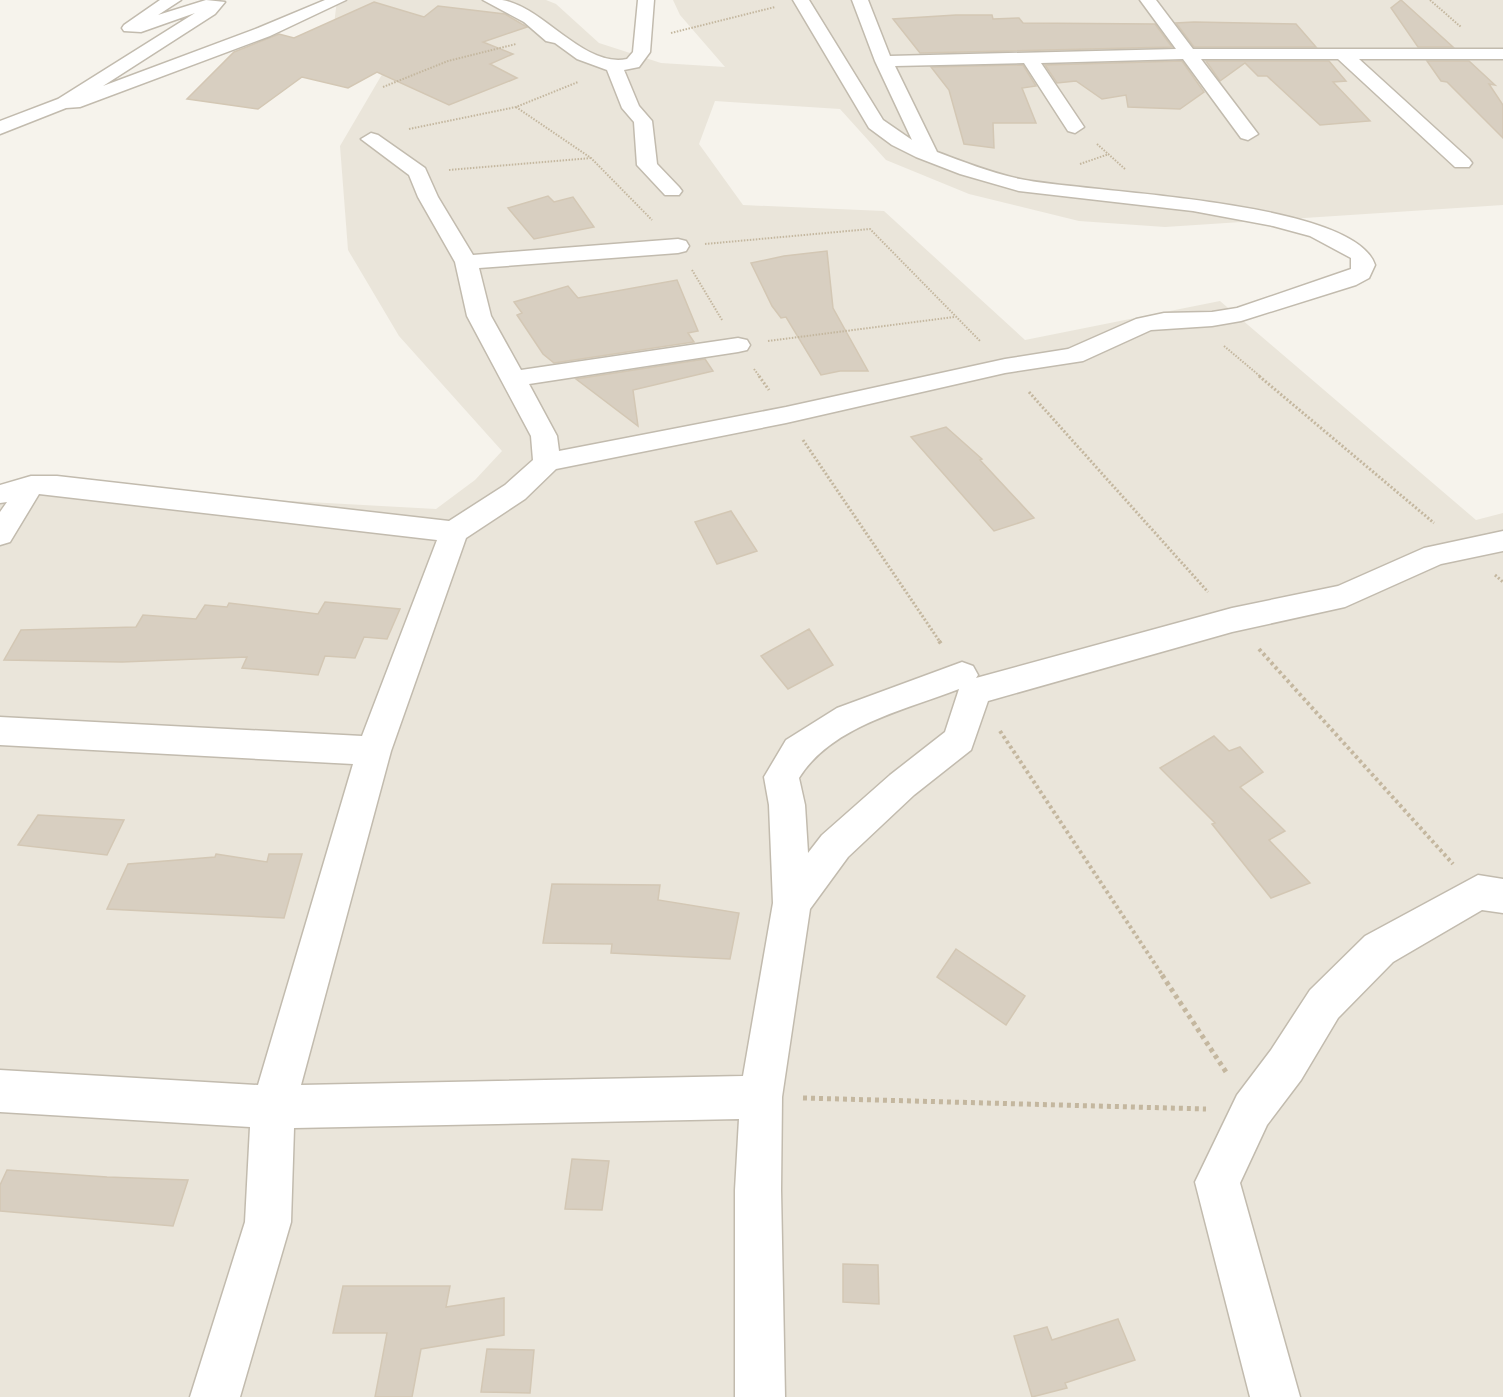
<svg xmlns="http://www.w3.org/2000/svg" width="1503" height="1397" viewBox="0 0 1503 1397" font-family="'PT Sans',sans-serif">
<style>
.residential{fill:#eae5da}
.building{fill:#d8cfc1;stroke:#d3c7b4;stroke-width:1.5}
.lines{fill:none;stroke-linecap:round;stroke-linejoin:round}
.minor-casing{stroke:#c2bbae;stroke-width:3}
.path-far3{stroke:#c4b79f;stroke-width:2;stroke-dasharray:1.5 1.5;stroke-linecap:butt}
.path-far2{stroke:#c4b79f;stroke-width:3;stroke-dasharray:2 2;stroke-linecap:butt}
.path-far1{stroke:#c4b79f;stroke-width:4;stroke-dasharray:3 3;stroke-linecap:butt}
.path{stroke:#c4b79f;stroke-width:5;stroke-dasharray:4 4;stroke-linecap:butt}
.minor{fill:#fff;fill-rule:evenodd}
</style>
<rect width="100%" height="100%" fill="#f6f3ec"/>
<path class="residential" d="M337 0H546L556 4 599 43 661 63 725 67 680 15 673 0H1503V205L1165 227 1079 221 969 194 886 160 840 109 715 101 699 144 743 205 884 211 1025 340 1220 301 1476 520 1503 513V1397H0V485L436 509 475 480 502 451 399 336 348 250 340 146 384 71 331 49Z"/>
<path class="building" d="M1401 0 1453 47H1418L1391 8Z
M374 2 424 17 438 6 505 14 527 27 483 42 513 54 490 64 517 78 449 105 377 72 348 88 302 77 258 109 187 99 234 52 279 34 294 38Z
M956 15H992L993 19 1019 18 1023 23 1155 24 1172 47 920 53 893 19Z
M1194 22 1296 24 1316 47H1194L1176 23Z
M1182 61 1204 92 1180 109 1128 107 1126 95 1102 99 1076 81 1057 83 1045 65Z
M1206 61H1329L1346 81 1333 82 1370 121 1320 125 1267 76H1258L1245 63 1220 81Z
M1427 61H1469L1495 85 1489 84 1503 105V138L1447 82 1441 81Z
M1023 65 1036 86 1022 88 1036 123H993L994 148 964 144 949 90 931 67Z
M548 196 554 202 573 197 594 227 534 239 508 208Z
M827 251 833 308 868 371H840L821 375 786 317 781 318 772 306 751 263 784 256Z
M677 280 698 331 688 333 694 342 554 363 543 354 517 315 522 313 514 302 568 286 578 298Z
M705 359 713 371 633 390 638 426 576 379Z
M946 427 982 459 980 460 1034 518 994 531 911 437Z
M731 511 757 551 717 564 695 522Z
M325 602 400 609 387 639 364 637 355 658 325 656 318 675 242 668 247 657 122 662 4 660 21 630 136 627 143 615 196 619 205 605 227 607 229 603 318 614Z
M809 629 833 665 788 689 761 656Z
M1214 736 1229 751 1240 747 1263 772 1240 787 1285 831 1269 840 1310 883 1271 898 1212 824 1215 823 1160 768Z
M38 815 124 820 107 855 18 845Z
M216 854 267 862 269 854H302L284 918 107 909 128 864 215 857Z
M552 884 660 885 658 900 739 913 730 959 611 953 612 944 543 943Z
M956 949 1025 996 1006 1025 937 977Z
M572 1159 609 1161 602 1210 565 1209Z
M7 1170 107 1177 188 1180 173 1226 0 1211V1185Z
M843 1264 878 1265 879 1304 843 1302Z
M343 1286H450L446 1307 504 1298V1335L421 1349 412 1397H375L387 1333H333Z
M1118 1319 1135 1360 1065 1383 1067 1388 1032 1397 1014 1336 1047 1327 1052 1340Z
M487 1349 534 1350 530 1393 481 1392Z"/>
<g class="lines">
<defs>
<path id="minor" d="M160 0H181L158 15 206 0 225 2 215 14 103 86 258 28 325 0H346L270 36 80 107 66 108 0 134V121L58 99 195 13 141 32 124 31 122 28 124 25Z
M483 0C489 0 496 0 502 0 544 7 583 68 627 59L633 52 638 0H654L650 52 639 67 624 70 639 106 652 121 657 164 679 187 682 191 679 195H665L637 165 634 122 622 108 607 70 577 59 555 43 546 41 524 22Z
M793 0H809L883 120 912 140 875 61 852 0H868L890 56 1176 49 1140 0H1156L1193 49H1503V59H1359L1469 159 1472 163 1469 167H1455L1338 59H1201L1258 134 1248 140 1241 138 1183 59 1041 63 1084 127 1075 133 1068 131 1024 63 895 66 937 152C964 162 991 173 1020 179 1084 193 1354 199 1375 265L1369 278 1356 285 1241 321 1212 326 1151 330 1083 361 1005 373 786 423 556 469 525 499 466 538 391 751 301 1085 743 1076 773 903 769 805 764 777 786 740 837 708 962 662 973 666 978 675 976 678 1232 608 1338 586 1424 548 1503 531V551L1441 564 1345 607 1232 632 988 701 971 750 914 795 848 857 810 909 782 1097 781 1190 785 1397H735V1190L739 1119 294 1128 291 1222 240 1397H190L245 1222 250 1127 0 1112V1070L258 1085 353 764 0 745V717L362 736 437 540 39 494 10 542 0 545V512L7 502 0 503V485L31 476H57L449 521 505 485 533 460 531 436 467 316 455 262 418 197 409 175 361 139 371 133 378 135 425 168 438 197 473 255 678 239 686 241 689 246 686 251 678 253 479 268 491 316 521 370 738 338 747 340 750 345 747 350 738 352 529 384 557 436 559 451 786 407 1005 359 1068 349 1136 319 1164 313 1212 312 1237 308 1351 269V258L1310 236 1273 226 1193 211 1019 191 960 174 916 157 892 145 869 128ZM959 689 945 732 890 775 822 835 808 853 805 805 799 778C831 726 905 710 959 689Z
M1478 875 1503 879V913L1482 910 1393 962 1338 1018 1301 1080 1267 1125 1240 1183 1300 1397H1250L1195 1182 1237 1095 1271 1050 1310 990 1365 936Z"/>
</defs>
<use href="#minor" class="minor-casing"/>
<path class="path-far3" d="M1430 0 1461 27
M671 33 775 7
M383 87 448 61 516 44
M516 107 591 158 652 220
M409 129 516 107 578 82
M1097 144 1125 169
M1080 164 1109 154
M449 170 591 158
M705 244 870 229 980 341
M692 270 722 320
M768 341 954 317
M1224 346 1261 377
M754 369 760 377"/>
<path class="path-far2" d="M759 376 769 390
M1259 376 1434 523
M1029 392 1208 592
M803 440 940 642
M1495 575 1503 582"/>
<path class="path-far1" d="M939 641 942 645
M1259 649 1453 864
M1000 731 1163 976"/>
<path class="path" d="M1162 975 1226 1072
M803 1098 1206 1109"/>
<use href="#minor" class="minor"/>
</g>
</svg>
